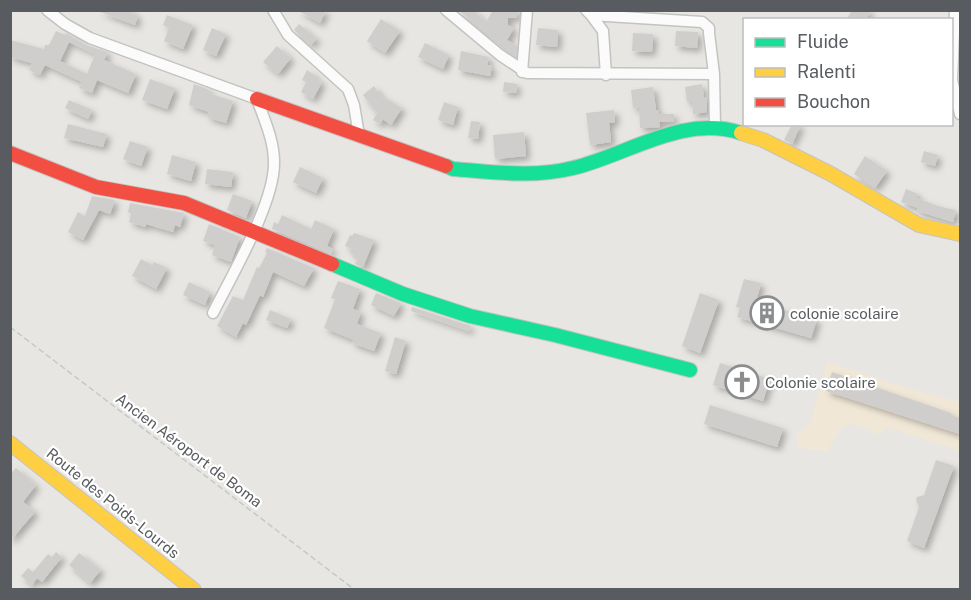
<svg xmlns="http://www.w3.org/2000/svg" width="971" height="600" viewBox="0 0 971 600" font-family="'Public Sans',sans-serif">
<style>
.sand{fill:#f0e7d7}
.building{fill:#d0cecc;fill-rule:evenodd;filter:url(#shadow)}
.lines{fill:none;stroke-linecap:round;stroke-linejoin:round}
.street-casing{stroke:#c3c3c2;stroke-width:13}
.fast-casing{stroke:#c4c4c4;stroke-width:16}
.slow-casing{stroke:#c4c4c4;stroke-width:16}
.jam-casing{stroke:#c4c4c4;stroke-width:16}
.path{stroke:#c4cac5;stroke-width:1.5;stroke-dasharray:6 3;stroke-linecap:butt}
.street{stroke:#fcfbfb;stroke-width:10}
.fast{stroke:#16e098;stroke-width:14}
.slow{stroke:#ffcf43;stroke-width:14}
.jam{stroke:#f24e42;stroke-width:14}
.labels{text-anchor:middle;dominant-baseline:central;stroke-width:4.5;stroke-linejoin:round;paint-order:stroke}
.poi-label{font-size:15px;fill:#585c60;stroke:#fff;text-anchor:start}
.street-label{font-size:15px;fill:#585c60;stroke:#fff}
</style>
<defs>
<filter id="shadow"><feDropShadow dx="4" dy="4" stdDeviation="3" flood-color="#0004"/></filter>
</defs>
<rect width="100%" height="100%" fill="#e8e6e2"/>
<path class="sand" d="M827 362 913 390 960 402V451L886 427 880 435 853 423 842 427 827 452 797 447V435L810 424Z"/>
<path class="building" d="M133 10 132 13 138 16 135 25 98 11Z
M297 10H326L320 23Z
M458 10H473L486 22 493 10H519L516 18H508V25L514 28 507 40 517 46 516 56Z
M852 10H871L866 20H854L848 17Z
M167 15 193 25 183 49 164 41 169 28 163 25Z
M381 19 400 31 385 53 367 41Z
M299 24 317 39 311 45 294 30Z
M212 28 226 34 216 56 203 50Z
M538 28 558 30 557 47 536 45Z
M56 31 65 35 66 33 86 45 108 52 104 60 136 74 128 93 97 80 92 93 79 88 82 82 45 65 40 75 29 70 32 63 10 57V40L44 49 45 45H49ZM69 42 95 54 87 74 60 61Z
M676 31 698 32 697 48 675 46Z
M633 33 653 34 652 52 632 51Z
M425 43 449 55 443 69 418 57Z
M277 46 291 58 278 74 263 62Z
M461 51 489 57 487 65 492 66 490 76 458 70Z
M307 70 316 76 315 78 322 82 313 99 301 92 306 82 302 80Z
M150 79 175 88 167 109 142 100Z
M504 82 517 84 516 93 503 92Z
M194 84 210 90 208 93 233 101 226 123 207 117 209 112 189 105Z
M702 84 704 98 707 97V112L693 114 692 102H687L685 87Z
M374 86 380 95 402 108 391 125 383 119 380 124 373 120 377 113 363 95Z
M653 87 656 110H658L659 114H674V121L659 122 660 127 640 128 639 107 633 108 631 90Z
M69 100 92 110 88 119 65 108Z
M444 102 458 107 453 125 438 120Z
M614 110 615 122 609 123 611 142 590 145 586 113Z
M471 121 480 122 478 139 468 138Z
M68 124 107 134 103 147 64 138Z
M792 124H801L792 144 784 140Z
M524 132 526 156 495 159 493 135Z
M130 141 148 147 141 166 123 159Z
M924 151 938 155 935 166 921 162Z
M172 155 196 162 191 181 167 174Z
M865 156 887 171 875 188 854 174Z
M300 167 323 178 316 193 293 182Z
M207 169 233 172 231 187 205 184Z
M906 189 918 194 916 198 941 207 956 210 953 222 917 211 918 208 901 202Z
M233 194 252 201 246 218 227 210Z
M92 196 115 200 110 214 99 210 83 240 68 232 78 212 85 216Z
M130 203 184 213 180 227 175 225 173 232 146 224 145 227 129 222 131 214 128 212Z
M282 215 311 229 315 220 334 229 327 246 333 249 331 254 272 229 274 222 278 224Z
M209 224 240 237 231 262 212 255 215 245 203 241Z
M354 233 374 240 363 267 355 264 358 257 350 253 352 249 345 246 350 235 352 236Z
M267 248 314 268 304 286 273 272 263 297 260 295 246 325 243 323 236 337 217 326 233 296 243 300 257 267 259 268 267 253 265 252Z
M141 259 152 265 154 262 167 268 156 289 132 276Z
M744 279 761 283 756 302 817 319 811 338 737 317 740 308 736 307Z
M338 281 360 289 353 309 361 312 357 324 381 333 374 351 352 343 354 340 324 328 335 299 331 298Z
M189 282 210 292 205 305 183 295Z
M376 293 401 303 394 316 371 305Z
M700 293 719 300 700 353 682 346Z
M412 307 471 326 469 331 411 311Z
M270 310 291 319 287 328 266 320Z
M395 337 406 341 396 374 385 371Z
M720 363 770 379 763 401 713 385Z
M832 372 951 413V415L960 418V434L826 391Z
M710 405 783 428 777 447 704 424Z
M936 460 954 466 924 548 907 541 919 507 916 500 917 497 924 495Z
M16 468 36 485 23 502 35 512 10 541V474Z
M56 552 62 557 42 582 37 578 32 585 21 576 28 568 33 572 48 554 52 557Z
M79 553 101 570 90 583 69 565Z"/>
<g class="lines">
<defs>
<path id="street" d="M47 10 65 24 90 38 257 99C264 119 274 140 274 162 275 202 232 275 213 313
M273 10 288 35 348 89 354 105 359 135
M446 10 500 55 527 73 714 74
M586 10 591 15 702 22 709 28V33L714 74 715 127
M955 10 952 80 960 114
M591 15 603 31 606 75
M522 72 527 10"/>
<path id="fast" d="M446 166 453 169C493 172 533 178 573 168 628 155 682 114 741 133
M332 264 403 294 470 316 555 335 690 370"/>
<path id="slow" d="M741 133 763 140 831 174 919 225 960 234
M10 443 194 590"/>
<path id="jam" d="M257 99 446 166
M10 153 96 187 184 203 332 264"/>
</defs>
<use href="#street" class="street-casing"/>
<use href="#fast" class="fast-casing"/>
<use href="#slow" class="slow-casing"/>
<use href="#jam" class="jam-casing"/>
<path class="path" d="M10 327 355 590"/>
<use href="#street" class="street"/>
<use href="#fast" class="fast"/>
<use href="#slow" class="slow"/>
<use href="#jam" class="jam"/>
</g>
<defs>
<symbol id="building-ring" viewBox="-11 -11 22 22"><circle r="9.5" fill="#fff" stroke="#8a8c8e" stroke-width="1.5"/><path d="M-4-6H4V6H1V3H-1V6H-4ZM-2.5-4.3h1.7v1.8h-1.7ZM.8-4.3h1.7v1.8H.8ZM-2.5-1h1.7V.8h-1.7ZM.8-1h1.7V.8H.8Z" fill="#8a8c8e"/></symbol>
<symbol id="church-ring" viewBox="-11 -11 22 22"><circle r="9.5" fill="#fff" stroke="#8a8c8e" stroke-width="1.5"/><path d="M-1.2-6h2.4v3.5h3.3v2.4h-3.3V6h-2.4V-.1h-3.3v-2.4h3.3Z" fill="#8a8c8e"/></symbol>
</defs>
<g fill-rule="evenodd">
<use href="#building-ring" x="748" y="294" width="38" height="38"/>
<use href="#church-ring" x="723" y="363" width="38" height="38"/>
</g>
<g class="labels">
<g class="poi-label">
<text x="790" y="313">colonie scolaire</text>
<text x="765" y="382">Colonie scolaire</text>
</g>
<g class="street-label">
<text transform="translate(189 450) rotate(37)">Ancien Aéroport de Boma</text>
<text transform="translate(113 503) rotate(39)">Route des Poids-Lourds</text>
</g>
</g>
<rect width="971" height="600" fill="none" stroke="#585c60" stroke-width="24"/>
<rect x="743" y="18" width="210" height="108" fill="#ffffff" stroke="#bcbebf" stroke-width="1.5"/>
<rect x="755" y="38" width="30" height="9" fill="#16e098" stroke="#bcbebf" stroke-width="1.5"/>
<text x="797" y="48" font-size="18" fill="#585c60">Fluide</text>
<rect x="755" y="68" width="30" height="9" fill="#ffcf43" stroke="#bcbebf" stroke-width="1.5"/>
<text x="797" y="78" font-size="18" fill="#585c60">Ralenti</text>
<rect x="755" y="98" width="30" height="9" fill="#f24e42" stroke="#bcbebf" stroke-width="1.5"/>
<text x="797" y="108" font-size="18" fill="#585c60">Bouchon</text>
</svg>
